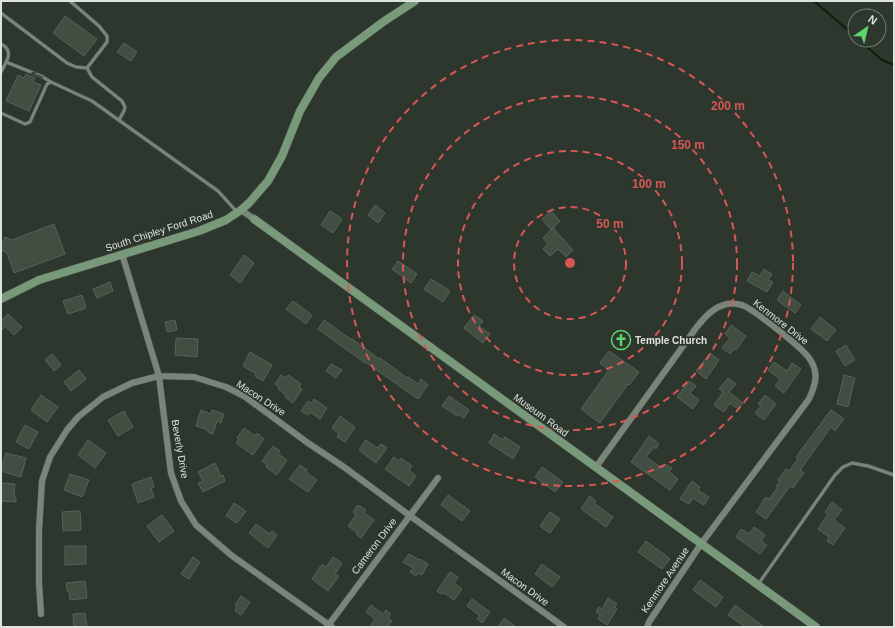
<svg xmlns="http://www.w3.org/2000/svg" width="895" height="628" viewBox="0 0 895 628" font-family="Helvetica,sans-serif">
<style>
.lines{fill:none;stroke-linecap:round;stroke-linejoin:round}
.stream{stroke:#062209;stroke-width:2}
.building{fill:#434e43;stroke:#576358}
.lane-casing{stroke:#4d554d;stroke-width:4}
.street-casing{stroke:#4d554d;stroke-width:7}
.secondary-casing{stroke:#4d554d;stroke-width:9}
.lane{stroke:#7a857a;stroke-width:3}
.street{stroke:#7a857a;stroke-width:6}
.secondary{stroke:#789a7a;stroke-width:8}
.oneway{stroke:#394339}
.ring{fill:none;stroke:#d85755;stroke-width:2;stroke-dasharray:7 5}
.labels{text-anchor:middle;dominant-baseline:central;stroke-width:3.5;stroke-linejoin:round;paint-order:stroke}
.street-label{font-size:10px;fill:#dde3dd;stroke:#2d372d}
.poi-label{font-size:10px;font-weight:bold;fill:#dde3dd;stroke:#2d372d;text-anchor:start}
.centre{fill:#d85755;stroke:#2d372d;stroke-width:2}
.ring-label{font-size:12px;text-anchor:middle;font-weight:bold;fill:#d85755;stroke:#2d372d;stroke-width:3.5;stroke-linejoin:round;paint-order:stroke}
</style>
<rect width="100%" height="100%" fill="#2d372d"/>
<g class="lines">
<path class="stream" d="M814 1 855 36
M859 40 882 60 894 65"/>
</g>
<path class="building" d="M65 16 97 39 84 56 53 33Z
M124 43 137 52 131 61 117 52Z
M26 74 35 78 33 82 41 85 29 111 6 101 18 75 24 78Z
M375 205 385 213 378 223 368 215Z
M330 211 342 219 333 233 321 225Z
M551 211 560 221 551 230 542 219Z
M54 224 65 254 14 273 7 253 1 250V246L5 237 12 240Z
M553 228 573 250 566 257 558 249 550 256 543 249 548 244 543 238Z
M244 255 254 263 240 283 230 275Z
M398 261 417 274 411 283 392 269Z
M764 269 772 274 768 280 773 282 767 292 747 281 752 272 760 276Z
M431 279 450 291 443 302 424 289Z
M110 282 113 291 97 298 93 289Z
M783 291 801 305 795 313 777 300Z
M82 295 86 308 68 314 63 301Z
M293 301 312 315 306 324 286 309Z
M8 314 22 327 14 335 5 326 1 331V321Z
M474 315 483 321 479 326 490 334 483 343 464 328Z
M820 317 836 330 827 341 811 329Z
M175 320 177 330 167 332 165 322Z
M324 320 352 340V339L379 359 380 358 407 378 408 377 418 384 421 379 428 385 418 399 365 362V363L318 329Z
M731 325 746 336 736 350 734 349 730 354 722 348 730 338 725 334Z
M176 338 198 339 197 357 175 355Z
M846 345 855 360 845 366 836 351Z
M609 351 639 372 629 385 628 384 600 423 581 409 609 370 600 363Z
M250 352 272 365 263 381 255 376 256 374 243 366Z
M710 353 719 360 706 379 696 371Z
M52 354 61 365 54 371 45 360Z
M774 362 787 371 792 363 801 369 784 393 775 386 780 379 768 370Z
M331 364 342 370 336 378 326 371Z
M79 370 86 379 71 391 64 382Z
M281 375 286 378 288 375 301 384 299 387 302 389 293 403 285 397 286 395 278 389 279 387 275 384Z
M844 375 855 378 848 407 837 404Z
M728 378 736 384 729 392 743 403 738 409 730 403 724 412 714 405 723 392 719 389Z
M689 381 696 386 690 393 699 400 693 409 677 397Z
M41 395 58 407 47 422 31 410Z
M765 395 776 404 764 420 755 413 761 406 758 404Z
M449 396 469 410 464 418 458 414 457 416 442 406Z
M314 399 327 408 320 419 310 412 308 415 301 411 308 401 311 403Z
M201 410 211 414 212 410 224 414 221 423 217 421 213 434 208 432V430L196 426Z
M831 410 844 419 835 431 831 427 800 470 804 473 793 488 790 486 766 519 756 512 766 497 769 499 778 487 776 486 780 481 778 480 786 469 789 471 798 459 796 457Z
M124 411 133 427 118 436 108 420Z
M340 416 355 427 345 442 337 437 339 434 332 428Z
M25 425 38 432 29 449 16 442Z
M244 428 255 436 257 433 264 439 253 455 236 443 239 439 237 438Z
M494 434 503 440 505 437 520 447 513 459 489 443Z
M649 436 659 444 656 449 654 447 646 457 662 468 665 464 672 468 669 472 678 479 670 490 631 462Z
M88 440 106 453 95 468 78 455Z
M366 440 377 448 381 444 387 448 376 463 359 450Z
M273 446 280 451 278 454 287 460 277 475 266 467 267 465 262 461Z
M6 453 26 458 21 477 1 471V463L3 464Z
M394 457 399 461 401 458 412 466 409 470 416 476 409 486 385 469Z
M215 463 221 476 223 475 225 481 203 492 198 483 203 481 198 472Z
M300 465 307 470 306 472 317 480 308 492 289 479Z
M542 467 563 482 555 492 535 477Z
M70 474 89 480 82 497 64 490Z
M151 477 154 487 151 488 154 497 138 503 132 484Z
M692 481 700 487 698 490 709 497 704 505 693 498 689 504 680 499Z
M2 483 15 484 14 496 16 497V502L1 501Z
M448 495 470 511 462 521 441 505Z
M590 496 596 501 594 503 613 517 606 527 581 509Z
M832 502 842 510 834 520 845 528 833 545 827 541 829 537 818 529 828 514 825 512Z
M234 503 246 511 237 523 226 516Z
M358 505 366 510 364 513 374 520 361 538 356 534 357 532 348 526 356 515 353 512Z
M80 511 81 530 63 531 62 512Z
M550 512 560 519 550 533 540 526Z
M162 515 174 531 159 542 147 526Z
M256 524 270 534 272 531 277 535 268 548 249 533Z
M754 527 765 535 761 541 767 545 760 554 736 537 741 529 749 534Z
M646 541 670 559 662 569 638 552Z
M65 546H86V564L65 565Z
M409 554 419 560 420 559 428 564 422 575 418 573 416 576 410 572 413 568 403 562Z
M193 557 200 562 189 579 181 574Z
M333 557 342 563 335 574 339 576 328 591 312 579 322 564 326 567Z
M542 564 560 577 552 587 535 574Z
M450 572 458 577 454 583 462 589 454 600 444 593 442 594 437 591Z
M700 580 723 597 716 607 693 590Z
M85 581 87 598 70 600 69 591H67L66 583Z
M241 596 250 602 241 615 235 611 237 607 235 605Z
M608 598 617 604 615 607 617 609 607 625 598 619 600 615 596 612 599 607 602 609Z
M472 599 490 612 482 623 477 619 480 616 467 606Z
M371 605 383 614 386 610 391 614 388 618 392 621 388 627H370L375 619 366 612Z
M735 605 756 621 765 627H745L728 615Z
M85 613 87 627H74L73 614Z
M504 618 516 627H498Z"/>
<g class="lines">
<defs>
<path id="lane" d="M1 13 67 63 76 67 87 68 107 42V36L99 26 70 1
M1 44C15 51 6 62 1 72
M6 62 41 76 51 82
M87 68 92 77 122 101 125 107 124 111 119 120
M1 113 25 124 30 122 47 84 51 82 92 101 218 191 237 212
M759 583 835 475 843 467 852 463 868 466 894 475"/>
<path id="street" d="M241 210 254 219
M122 254 159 376 171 473 181 501 196 525 231 555 332 627
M596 467 696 328C704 318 713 307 727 304 731 303 738 304 742 305 753 309 806 350 811 361 819 374 815 386 809 399L701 544 649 622 647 627
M41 614 39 583V530L42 481 50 457 67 430 78 417 103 397 132 383 159 376 194 377 226 387 244 396 308 443 344 467 409 515 564 627
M327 627 438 478"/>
<path id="secondary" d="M254 219 816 627
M1 299 39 280 199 231 226 220 241 210 249 203 268 181 282 156 300 111 319 78 336 57 383 22 415 1"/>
</defs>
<use href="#lane" class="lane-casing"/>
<use href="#street" class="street-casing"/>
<use href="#secondary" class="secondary-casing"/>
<use href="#lane" class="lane"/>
<use href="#street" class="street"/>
<use href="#secondary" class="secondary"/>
</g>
<defs><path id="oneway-shaft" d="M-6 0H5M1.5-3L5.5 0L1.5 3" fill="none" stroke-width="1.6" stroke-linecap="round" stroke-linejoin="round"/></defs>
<use class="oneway" href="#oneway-shaft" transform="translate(37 75) rotate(-155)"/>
<g class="ring">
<circle cx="570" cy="263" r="56"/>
<circle cx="570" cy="263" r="112"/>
<circle cx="570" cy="263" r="167"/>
<circle cx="570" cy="263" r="223"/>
</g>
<defs>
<symbol id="church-ring" viewBox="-11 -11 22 22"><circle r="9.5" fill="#2d372d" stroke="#5ed56c" stroke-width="1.5"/><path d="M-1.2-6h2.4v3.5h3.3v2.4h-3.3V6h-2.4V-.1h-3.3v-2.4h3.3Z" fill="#5ed56c"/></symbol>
</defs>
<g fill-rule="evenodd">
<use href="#church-ring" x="610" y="329" width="22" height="22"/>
</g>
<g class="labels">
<g class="street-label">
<text transform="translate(159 231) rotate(-18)">South Chipley Ford Road</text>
<text transform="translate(781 322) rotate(38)">Kenmore Drive</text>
<text transform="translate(261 398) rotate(33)">Macon Drive</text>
<text transform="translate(541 415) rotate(36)">Museum Road</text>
<text transform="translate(180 449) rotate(80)">Beverly Drive</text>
<text transform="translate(374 546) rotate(-53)">Cameron Drive</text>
<text transform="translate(665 580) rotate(-56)">Kenmore Avenue</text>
<text transform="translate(525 587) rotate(36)">Macon Drive</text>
</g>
<g class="poi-label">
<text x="635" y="340">Temple Church</text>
</g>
</g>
<circle cx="570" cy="263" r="6" class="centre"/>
<g class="ring-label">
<text x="728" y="110">200 m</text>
<text x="688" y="149">150 m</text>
<text x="649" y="188">100 m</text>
<text x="610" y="228">50 m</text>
</g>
<rect width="895" height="628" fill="none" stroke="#dde3dd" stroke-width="4"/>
<g transform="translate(867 28) rotate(35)"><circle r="19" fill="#2d372d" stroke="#737c73"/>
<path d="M0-3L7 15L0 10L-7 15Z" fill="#5ed56c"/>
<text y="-6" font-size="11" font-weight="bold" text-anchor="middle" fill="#dde3dd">N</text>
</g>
</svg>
